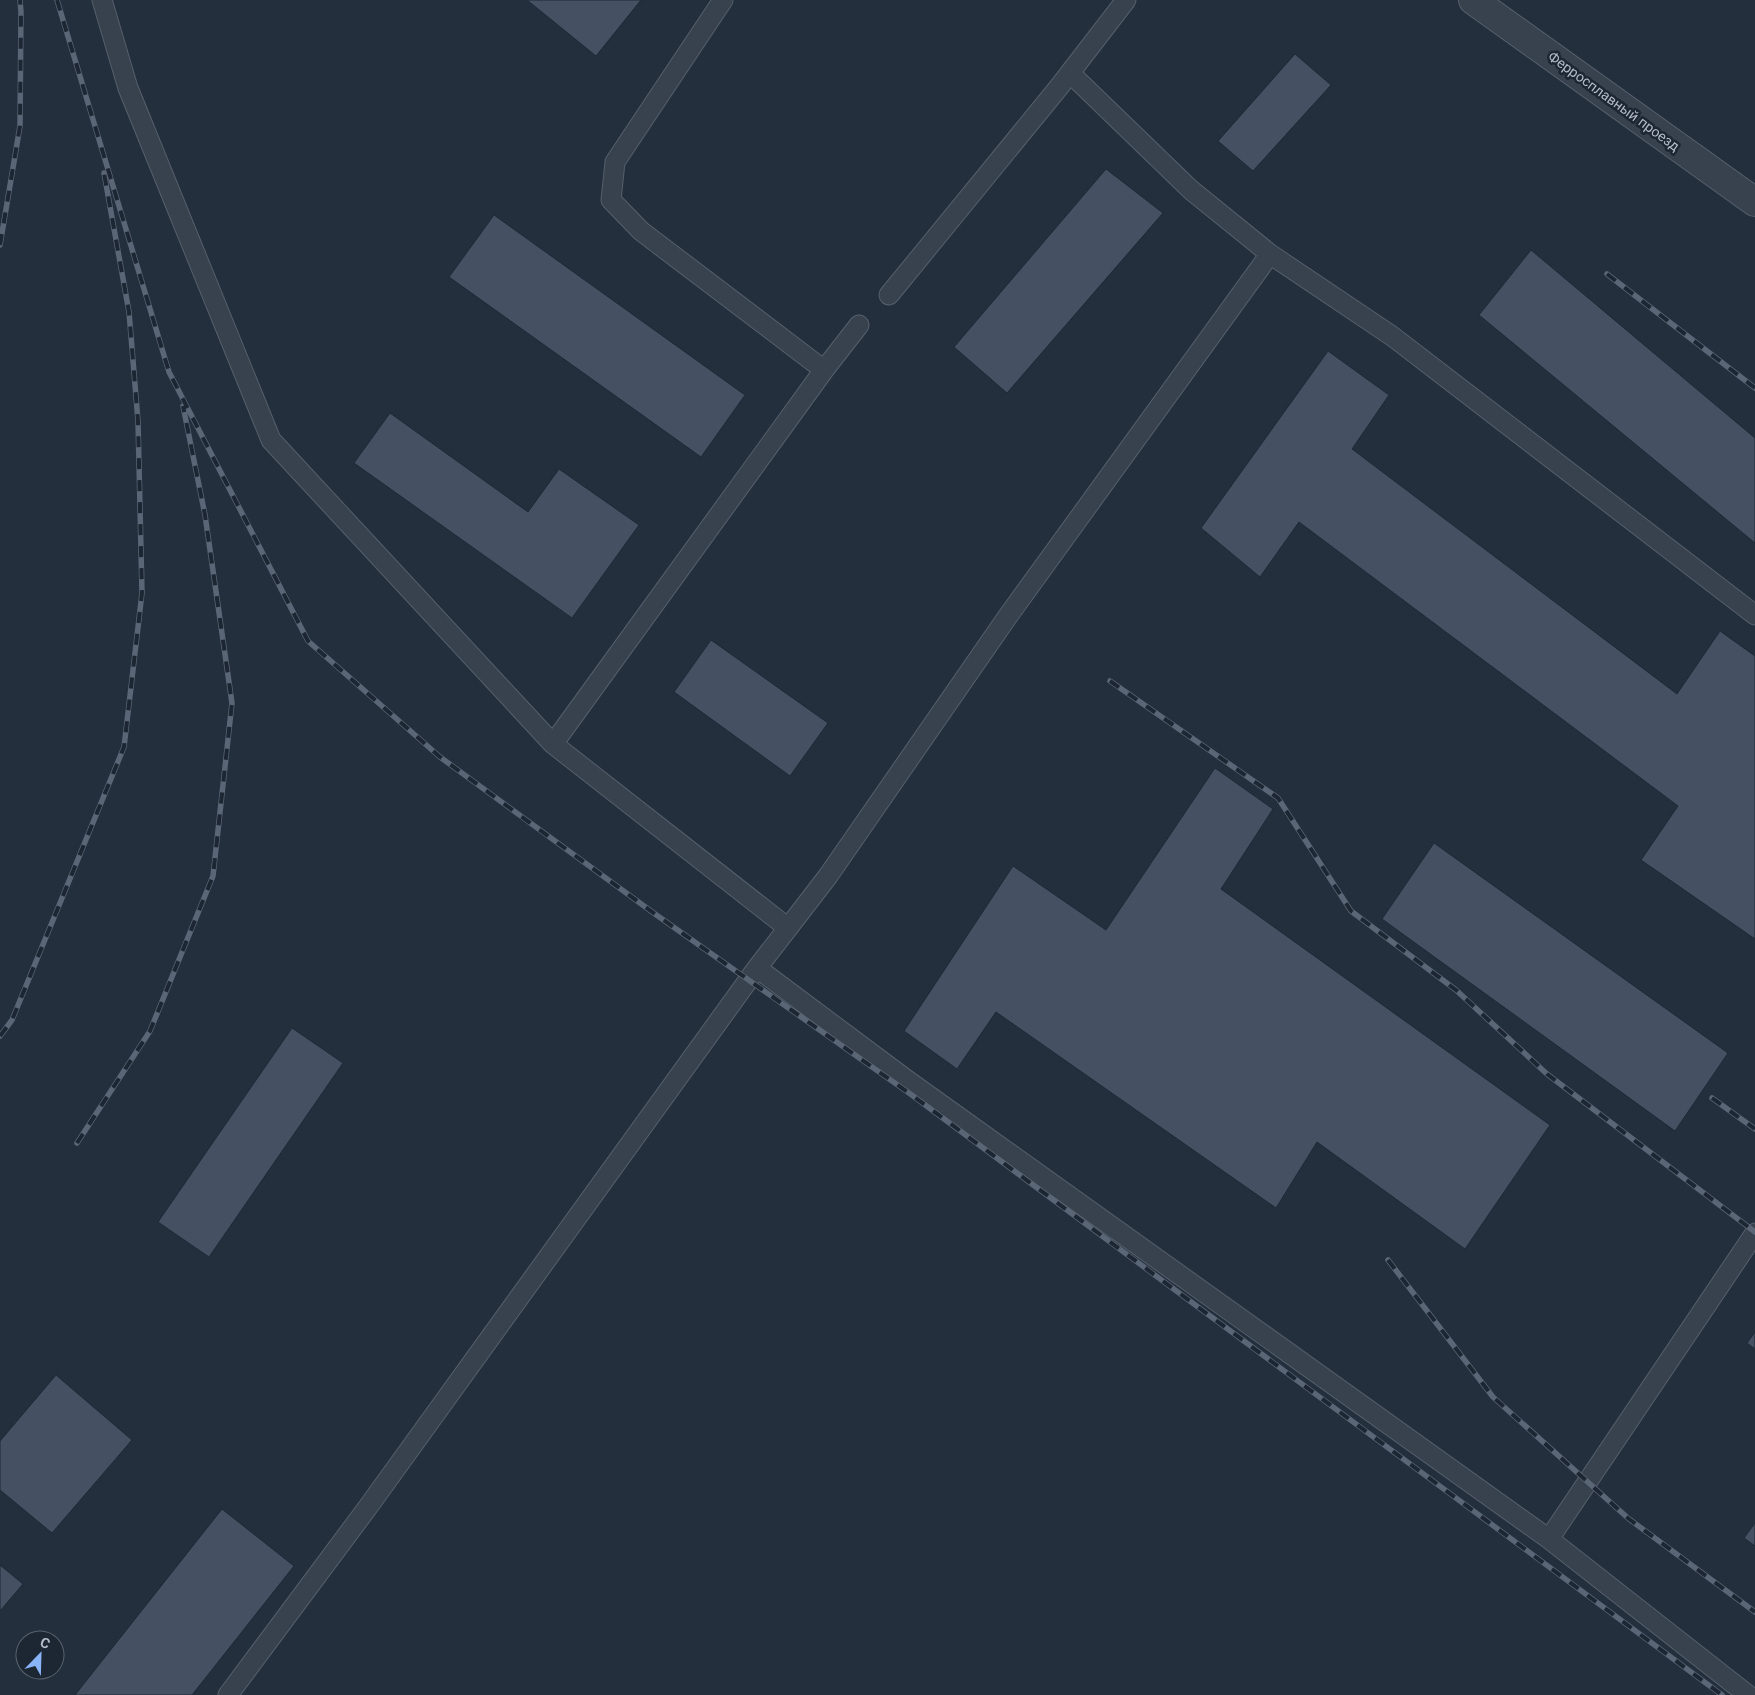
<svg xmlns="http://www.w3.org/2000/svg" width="1755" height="1695" viewBox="0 0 1755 1695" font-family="Roboto,sans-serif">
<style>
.building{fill:#455162;stroke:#1f2835}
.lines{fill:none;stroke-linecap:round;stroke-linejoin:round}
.service-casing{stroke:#565f6c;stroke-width:21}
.minor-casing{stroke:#565f6c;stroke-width:30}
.service{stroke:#38414e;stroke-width:19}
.minor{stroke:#38414e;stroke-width:28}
.rail-casing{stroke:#5a6575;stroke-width:5.5}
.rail{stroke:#1d2633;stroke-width:4;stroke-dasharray:11;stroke-linecap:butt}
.labels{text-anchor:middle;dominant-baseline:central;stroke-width:5;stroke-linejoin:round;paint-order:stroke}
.street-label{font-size:14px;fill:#b4bcc9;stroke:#1d2633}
</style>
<rect width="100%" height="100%" fill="#242f3e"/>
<path class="building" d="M527 0H641L596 56Z
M1295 54 1331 85 1253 171 1218 141Z
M1106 169 1163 213 1007 393 954 347Z
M494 215 745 395 701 457 449 277Z
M1531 250 1755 438V543L1479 315Z
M1328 351 1389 395 1352 449 1677 694 1720 631 1755 656V939L1641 860 1678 806 1299 522 1260 577 1201 528Z
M390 413 528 512 559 469 639 525 572 618 354 463Z
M711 640 828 723 790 776 674 692Z
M1215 768 1273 809 1221 889 1550 1125 1465 1249 1317 1142 1276 1208 996 1012 957 1069 904 1031 1013 866 1106 930Z
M1434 843 1728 1053 1675 1131 1382 919Z
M292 1028 343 1063 209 1257 158 1222Z
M1755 1332V1349L1747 1343Z
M56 1375 132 1440 52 1533 0 1490V1441Z
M222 1509 294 1566 192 1695H75Z
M1755 1523V1546L1744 1538Z
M0 1565 23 1584 0 1611Z"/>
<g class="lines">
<defs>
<path id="service" d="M102 0 128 88 271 440 553 744
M723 0 615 162 611 200 641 231 824 370 859 325
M1070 73 1191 190 1270 254 1392 336 1755 615
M889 295 1059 87 1126 0
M788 928 828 876 1008 616 1270 254
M757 968 907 1080 1549 1539 1748 1695
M1549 1539 1755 1233
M228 1695 368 1507 757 968 788 928 553 744 824 370"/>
<path id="minor" d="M1473 0 1755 202"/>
</defs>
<use href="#service" class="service-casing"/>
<use href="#minor" class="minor-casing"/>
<use href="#service" class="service"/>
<use href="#minor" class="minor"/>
<defs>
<path id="rail" d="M57 0 169 372 308 641 440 757 655 914 909 1093 1722 1695
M0 245 20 126 21 12 20 0
M1607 274 1755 388
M1110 681 1278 798 1351 911 1456 990 1547 1074 1755 1232
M0 1036 12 1020 124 747 142 593 138 421 129 312 104 173
M1712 1098 1755 1129
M77 1143 150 1031 213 876 232 703 205 515 183 406
M1388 1260 1493 1397 1629 1519 1755 1612"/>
</defs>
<use href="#rail" class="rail-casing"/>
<use href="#rail" class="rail"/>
</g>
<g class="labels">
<g class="street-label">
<text transform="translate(1614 101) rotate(36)">Ферросплавный проезд</text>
</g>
</g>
<g transform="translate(40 1655) rotate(23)"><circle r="24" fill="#1d2633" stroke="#59626f"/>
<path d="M0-4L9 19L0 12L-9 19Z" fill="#8ab4f8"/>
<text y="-8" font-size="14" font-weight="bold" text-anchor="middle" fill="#b4bcc9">С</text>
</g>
</svg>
